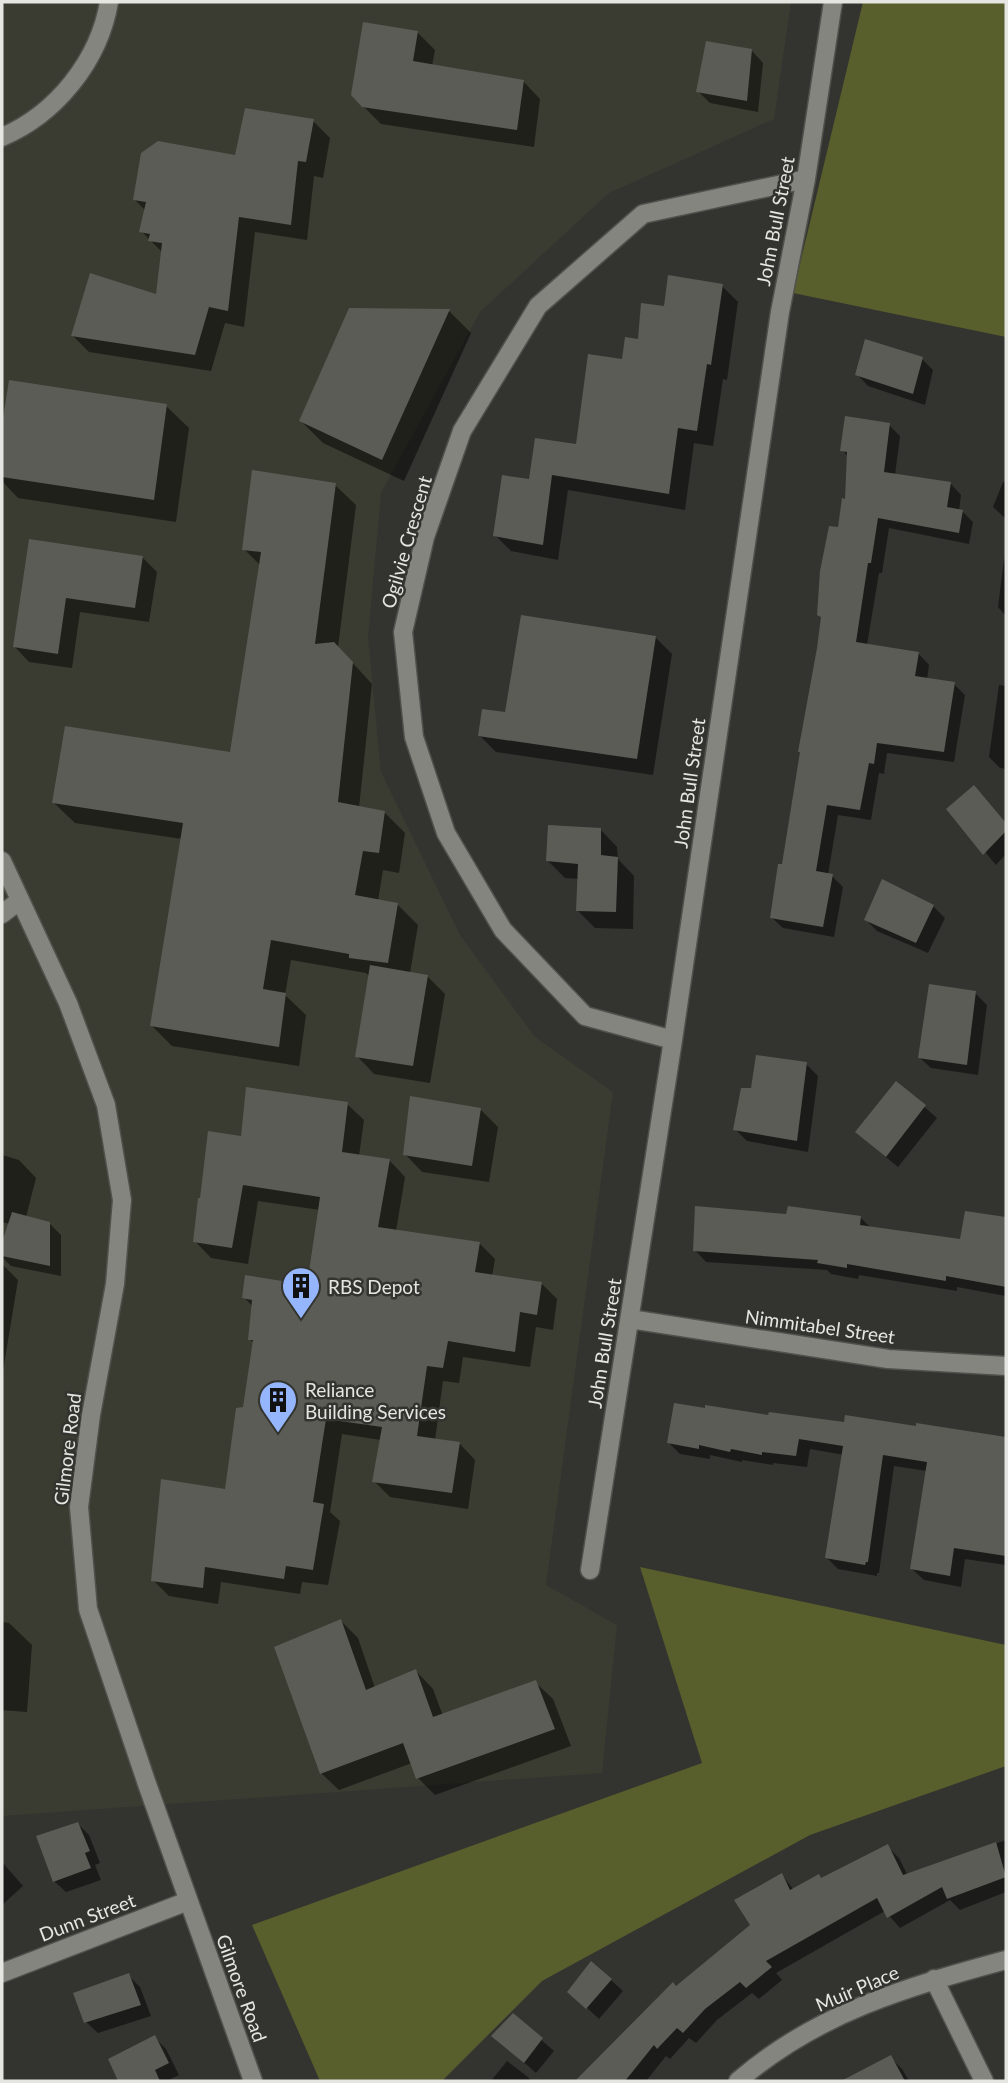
<svg xmlns="http://www.w3.org/2000/svg" width="1008" height="2083" viewBox="0 0 1008 2083" font-family="Lato,sans-serif">
<style>
.built{fill:#3a3c31}
.green{fill:#585e2c}
.shadow{fill:#0007}
.building{fill:#5b5c56}
.lines{fill:none;stroke-linecap:round;stroke-linejoin:round}
.minor-casing{stroke:#50504c;stroke-width:21}
.minor{stroke:#84857f;stroke-width:18}
.labels{text-anchor:middle;dominant-baseline:central;stroke-width:5;stroke-linejoin:round;paint-order:stroke}
.street-label{font-size:19px;fill:#e5e5e2;stroke:#33342f}
.poi-label{font-size:19px;fill:#e5e5e2;stroke:#33342f;text-anchor:start}
</style>
<rect width="100%" height="100%" fill="#33342f"/>
<path class="built" d="M2 2H791L774 119 609 193 480 312 381 493 368 637 381 772 460 935 535 1037 613 1092 546 1585 617 1625 602 1773 2 1816Z"/>
<path class="green" d="M863 2H1006V337L793 293Z
M640 1567 1006 1645V1766L810 1835 542 1981 442 2081H320L252 1925 702 1763Z"/>
<path class="shadow" d="M417 32 435 50 432 66 523 81 540 99 534 147 381 124 352 95Z
M752 51 763 63 758 112 710 103 698 91Z
M313 121 330 138 323 178 314 176 307 240 255 232 244 327 225 323 211 371 89 352 73 336 157 296 163 253 141 231 146 211 135 200 237 157Z
M722 286 738 302 727 380 723 379 713 446 694 443 685 510 568 490 558 560 511 551 495 535 530 481 577 446 624 361 665 308Z
M449 311 471 333 404 481 323 443 301 421Z
M922 359 933 370 925 405 868 386 857 374Z
M10 382 166 406 189 428 176 522 18 498 2 481V436Z
M889 425 900 436 895 475 950 483 961 495 959 511H962L973 522 969 544 889 528 882 573H879L867 645 918 653 929 665 927 680 954 684 965 695 954 762 887 753 884 774 879 773 871 820 838 815 828 875 832 876 843 887 834 937 783 928 771 917 784 867 840 528 846 501 849 457 842 450Z
M1003 482 1006 483V519L993 507Z
M335 485 356 505 338 647 372 684 359 808 384 812 405 833 399 873 383 870 378 901 398 905 418 925 410 973 427 976 445 994 430 1083 374 1074 357 1056 370 977 366 973 291 960 285 995 306 1015 299 1066 172 1046 152 1026 182 839 75 823 54 803 232 754 261 566 244 549Z
M31 541 142 557 157 572 149 622 80 612 72 668 29 662 15 647Z
M1004 559 1006 560V616L998 607Z
M655 637 672 654 653 775 496 752 479 735 507 714Z
M999 685 1006 686V769L1000 768 989 757Z
M985 799 1006 823V854L996 865 949 809Z
M600 829 617 847 618 859 634 876 633 929 595 928 578 911 579 879 565 878 548 861Z
M933 906 945 918 928 953 877 931 866 920Z
M975 993 987 1005 978 1075 931 1068 919 1057Z
M806 1064 818 1076 808 1152 747 1141 735 1129 752 1090Z
M897 1083 937 1118 898 1167 869 1143Z
M347 1104 364 1120 359 1156 389 1160 405 1177 396 1231 479 1243 495 1259 492 1276 541 1283 557 1299 553 1330 536 1327 530 1367 463 1357 459 1383 443 1381 435 1440 459 1443 475 1460 468 1509 390 1497 374 1481 381 1440 342 1434 330 1512 340 1521 328 1585 302 1582 300 1594 221 1582 218 1604 169 1596 153 1580 226 1491 244 1409 255 1344 250 1339 253 1307 244 1297 309 1287 320 1210 258 1201 248 1264 211 1258 195 1241 242 1138Z
M481 1110 498 1127 489 1182 422 1172 405 1154Z
M2 1155 19 1160 36 1178 26 1217 49 1223 61 1235V1276L11 1266 2 1257V1247L10 1224 2 1222Z
M966 1213 1006 1219V1296L957 1287V1291L859 1275 858 1279 831 1274 827 1270 706 1262 695 1250 788 1216 860 1217 871 1228 961 1241Z
M2 1264 18 1280 2 1377Z
M770 1417 845 1424 917 1428 918 1425 1006 1438V1565L965 1559 961 1587 924 1580 912 1569 927 1471 894 1466 879 1573H877V1576L838 1569 827 1558 844 1455 810 1449 807 1467 773 1463V1465L742 1460V1462L710 1455V1459L680 1454 669 1443Z
M341 1621 358 1638 375 1688 416 1671 433 1689 443 1716 535 1682 553 1699 571 1746 435 1795 418 1778 412 1763 339 1790 321 1773Z
M2 1622 9 1623 32 1645 27 1712 2 1710Z
M78 1824 89 1835 100 1863 95 1865 101 1880 66 1892 54 1881Z
M1006 1840V1892L960 1910 950 1900 900 1928 885 1911 776 1973 782 1980 759 1999 752 1993 717 2020 696 2043 689 2038 670 2059 666 2056 646 2081H577L673 1985 676 1988 752 1925 782 1875 794 1890 822 1880 887 1846 899 1858 908 1876Z
M2 1862 23 1886 2 1905Z
M128 1975 140 1987 151 2016 98 2033 86 2022Z
M611 1980 623 1991 599 2019 570 1992Z
M514 2016 554 2051 536 2073 494 2036Z
M154 2037 166 2049 179 2075 167 2081H120L110 2060Z
M891 2058 902 2069 909 2081H845Z
M507 2061 528 2077 531 2081H491Z"/>
<path class="building" d="M363 22 418 31 413 61 524 80 517 130 362 107 351 95Z
M706 41 752 49 747 101 696 92Z
M245 108 314 119 306 162 298 161 291 225 239 217 228 311 209 307 195 355 71 336 90 273 156 294 162 243 148 241 150 234 139 232 146 202 133 200 141 153 158 141 235 155Z
M668 275 723 284 711 365 707 364 697 431 678 428 669 494 552 475 543 545 493 536 502 475 529 479 535 438 576 444 588 354 622 359 625 337 638 339 641 303 664 306Z
M349 308 450 309 382 460 299 421Z
M865 339 923 357 913 394 855 375Z
M9 380 167 404 154 500 2 477V425Z
M845 416 890 423 884 472 951 482 947 507 963 510 959 533 878 518 871 563H868L856 642 919 652 915 676 955 682 944 752 877 743 874 764 869 763 860 810 827 805 816 871 833 874 823 927 770 918 778 864H782L800 752H798L817 648 821 617 817 615 820 571 829 526 838 527 842 498 845 499 847 452 840 451Z
M252 470 336 483 315 644 334 642 353 662 338 802 385 811 379 853 363 851 355 895 398 903 388 963 349 958V954L271 940 263 989 286 993 279 1047 150 1026 183 823 52 803 65 726 230 752 261 552 242 550Z
M29 539 143 556 135 608 66 598 58 654 13 647Z
M521 615 656 636 637 759 478 736 482 709 505 712Z
M974 785 1006 823V831L983 855 946 809Z
M548 825 601 828V855L618 857 616 912 576 911 578 864 546 861Z
M882 879 934 905 916 943 864 920Z
M370 965 428 975 413 1066 355 1057Z
M929 984 976 991 967 1065 918 1058Z
M756 1055 807 1062 797 1141 733 1130 741 1088H751Z
M896 1081 926 1105 886 1157 855 1132Z
M246 1087 348 1102 342 1152 390 1159 378 1227 480 1242 475 1272 542 1282 537 1315 520 1312 515 1352 448 1341 443 1368 427 1366 417 1436 460 1442 452 1493 372 1482 382 1427 326 1419 313 1502 324 1504 313 1570 286 1566 284 1579 205 1567 203 1588 151 1581 161 1479 225 1489 236 1408 243 1407 253 1340H248L252 1300 242 1298 245 1275 307 1285 320 1197 243 1185 232 1248 193 1242 198 1198H200L208 1131 241 1136Z
M410 1096 481 1108 472 1166 403 1155Z
M695 1206 786 1214 788 1206 861 1216 860 1225 960 1239 965 1211 1006 1217V1287L946 1276V1281L847 1264V1268L817 1263 818 1260 693 1251Z
M12 1212 50 1222V1266L2 1256V1242Z
M674 1403 705 1408V1405L768 1415 769 1412 844 1422 845 1415 916 1426V1423L1006 1437V1556L954 1548 950 1576 910 1569 927 1462 883 1455 868 1562H866L865 1565 825 1558 843 1446 799 1439 796 1456 762 1452V1455L731 1449 730 1452 699 1445V1449L667 1443Z
M341 1619 366 1690 416 1669 433 1717 536 1680 555 1729 416 1779 403 1743 320 1774 274 1647Z
M78 1822 90 1851 85 1853 91 1868 53 1882 36 1836Z
M996 1842 1006 1877 947 1899 942 1887 887 1918 877 1898 766 1961 772 1967 746 1988 740 1982 705 2009 683 2033 677 2028 657 2049 654 2045 625 2081H575L673 1982 676 1986 750 1925 734 1900 782 1873 790 1890 819 1874 821 1878 888 1844 903 1875Z
M591 1961 612 1979 586 2009 567 1992Z
M129 1973 141 2005 84 2023 73 1993Z
M513 2013 543 2038 524 2063 491 2036Z
M155 2035 169 2063 155 2070 160 2081H118L108 2059Z
M891 2055 905 2081H841Z"/>
<g class="lines">
<defs>
<path id="minor" d="M2 137C56 114 99 61 109 2
M2 861 68 1003 106 1105 122 1200 115 1284 91 1415 79 1507 88 1609 147 1784 253 2081
M2 914 19 901
M673 1040 585 1016 503 930 446 833 414 737 403 632 425 537 462 431 538 306 643 214 806 179
M630 1319 888 1359 1006 1366
M590 1570 673 1040 780 312 806 179 833 2
M2 1973 188 1901
M934 1979 984 2081
M738 2081C818 2012 907 1987 1006 1960"/>
</defs>
<use href="#minor" class="minor-casing"/>
<use href="#minor" class="minor"/>
</g>
<defs>
<symbol id="building-pin" viewBox="-11 -11 22 30"><path d="M0 17L-7.5 6A9.5 9.5 0 1 1 7.5 6Z" fill="#95b6fd" stroke="#33342f"/><path d="M-4-6H4V6H1V3H-1V6H-4ZM-2.5-4.3h1.7v1.8h-1.7ZM.8-4.3h1.7v1.8H.8ZM-2.5-1h1.7V.8h-1.7ZM.8-1h1.7V.8H.8Z" fill="#111"/></symbol>
</defs>
<g fill-rule="evenodd">
<use href="#building-pin" x="279" y="1264" width="44" height="60"/>
<use href="#building-pin" x="256" y="1378" width="44" height="60"/>
</g>
<g class="labels">
<g class="street-label">
<text transform="translate(775 221) rotate(-79)">John Bull Street</text>
<text transform="translate(406 542) rotate(-74)">Ogilvie Crescent</text>
<text transform="translate(689 783) rotate(-82)">John Bull Street</text>
<text transform="translate(820 1326) rotate(8)">Nimmitabel Street</text>
<text transform="translate(604 1343) rotate(-81)">John Bull Street</text>
<text transform="translate(67 1449) rotate(-83)">Gilmore Road</text>
<text transform="translate(87 1917) rotate(-21)">Dunn Street</text>
<text transform="translate(242 1988) rotate(70)">Gilmore Road</text>
<text transform="translate(857 1988) rotate(-23)">Muir Place</text>
</g>
<g class="poi-label">
<text x="328" y="1286">RBS Depot</text>
<text x="305" y="1389">Reliance<tspan x="305" dy="22">Building Services</tspan></text>
</g>
</g>
<rect width="1008" height="2083" fill="none" stroke="#e5e5e2" stroke-width="7"/>
</svg>
